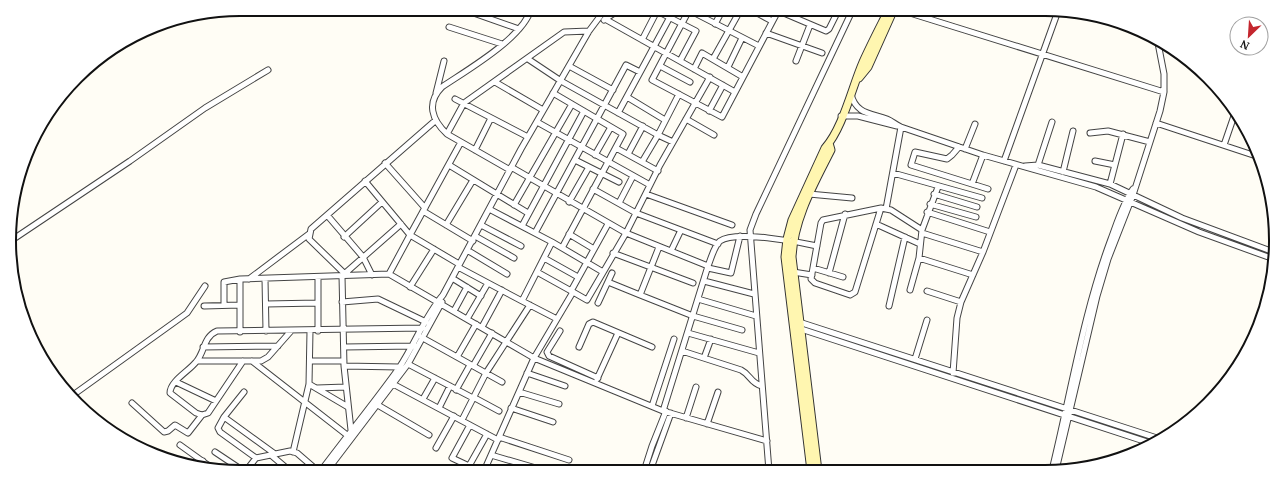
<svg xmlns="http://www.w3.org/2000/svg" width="1285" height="481" viewBox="0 0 1285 481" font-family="'PT Serif',serif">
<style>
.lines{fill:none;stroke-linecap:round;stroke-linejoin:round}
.minor-casing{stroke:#444;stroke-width:7}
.secondary-casing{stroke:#333;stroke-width:9}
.minor{stroke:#fff;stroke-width:5}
.secondary{stroke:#fff6b0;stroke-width:7}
.rim{fill:none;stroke:#111;stroke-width:2}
</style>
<rect width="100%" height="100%" fill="#fffdf5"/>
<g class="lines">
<defs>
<path id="minor" d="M462 9 519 29
M687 9 759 46
M759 9 757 13 772 21
M897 9 1164 92
M689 10 652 80 722 117 779 9
M786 14 826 31 829 29 839 9
M605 19 735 92
M604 20 620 9
M715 24 723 9
M449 27 502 44
M766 33 822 53
M642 40 657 11 696 31 680 61
M528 59 561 81 658 135 642 162
M713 59 741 9
M796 61 810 25
M569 66 613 90
M660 66 690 82
M728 67 742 38
M694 69 702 53 743 77
M495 82 543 110
M436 93 444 61
M553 93 623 134 562 248
M851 94C856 114 870 113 887 119 892 121 896 125 901 127L983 155 1096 187 1199 232 1271 258
M627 97 665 120
M455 99 528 137
M709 111 723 85
M618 113 670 17
M841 116H858L897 126
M686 119 714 135
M537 122 650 185
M1156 123 1256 156
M1090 133 1108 131 1150 142
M447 134 464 103 564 32 589 31
M673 142 658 135 679 94
M1224 145 1235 113
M959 147 952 155 947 159 915 152 911 165 988 189
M616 148 658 171
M965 149 975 124
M475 150 491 118
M628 154 643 126
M595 155 611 127
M1004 161 1058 11
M1095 161 1115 165
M385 163 425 208
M449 165 528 213
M1038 165 1052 122
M1025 166 1038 165 1110 184 1182 218 1271 251
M511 167 626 233 708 266 663 411
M589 167 619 182
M510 170 447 134C432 120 426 103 442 87 467 70 523 38 531 9
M1063 172 1073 131
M893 173 982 198
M365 181 410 235 461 142
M972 184 983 155
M1110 184 1123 134
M593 189 636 213 718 244
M646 194 732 225
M809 194 852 198
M934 194 977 207
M569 202 589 167 575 160
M619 203 633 176
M930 204 976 217
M514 205 572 104
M881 208 855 292 850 295 815 283 811 279 821 223 823 220 881 208 891 210 922 230
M886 209 901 127
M423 211 473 241
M927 212 990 232
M327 215 363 257 372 275
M876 224 920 244
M446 225 473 180
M481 225 521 246
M522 226 584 111
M535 233 626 65 640 72
M922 233 983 252
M569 234 594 249
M475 236 514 258
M344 237 382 202
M12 240 130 161 205 108 268 70
M552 242 603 272
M467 250 507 274
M671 251 681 230
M613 253 693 283
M544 258 578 277
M919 258 973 275
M708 266C711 259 714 246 720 241 735 230 799 242 817 246
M458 267 488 283 467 319
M708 268 731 273 740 236
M813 268 843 277
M537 272 573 292
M793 272 812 275
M829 273 845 214
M345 274 309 239 311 229 436 120
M389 274 410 235 459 264
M318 277V331
M452 278 481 296
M249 279 309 234
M265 279 266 331
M704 281 754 294
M608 282 640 295 659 247
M488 283 522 301
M410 287 434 249
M910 290 919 258 922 230 938 187
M571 291 608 224
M927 291 961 302
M640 295 693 316 742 330
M698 299 756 316
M342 302 378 299 426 322
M598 303 612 273
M266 304 318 303
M224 305V282L240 279
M204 306 240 305
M889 306 905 237
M454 311 467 287
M557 319 573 292 587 300 626 233 660 165 710 77
M799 322 1160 439
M482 327 502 290
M801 329 1153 444
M560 331 547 352 549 356 598 378
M240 332V279L389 274 534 358 663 411 767 441
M688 333 759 353
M421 337 502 382
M203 347 278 346
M344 347 414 346
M579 347 589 324 593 322 652 347
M682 351 741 370C751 375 750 383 762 386
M457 357 476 324
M704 358 711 339
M915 359 927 320
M197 361H261L268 357 291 331
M243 361 208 413 202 415 196 413 170 393C170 381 189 371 196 362 205 352 203 337 217 331L423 328
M252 361 347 435
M310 361H344
M408 364 473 398
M344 366 399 367
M473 366 492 333
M527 373 565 386
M953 373 957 318 961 302 983 252 1016 165
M597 379 618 333
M176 382 216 401
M309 384 348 407
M393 384 498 440
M317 388 346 387
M456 390 470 365
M244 392 224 417 218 428 220 432 256 458
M519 392 559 404
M73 395 176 321 187 313 205 286
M473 397 499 411
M423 399 435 378
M132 403 164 432 168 431 175 425 188 433 202 415
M376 404 429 435
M652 406 674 339
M439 408 450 386
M511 408 553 422
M224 417 275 454
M686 418 696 387
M462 420 486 373 530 305
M707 424 718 392
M470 425 452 458 469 466 487 434
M351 430 344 366 342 276 401 224
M499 437 569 460
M180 445 212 468
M436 448 454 416
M215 452 245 472
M293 452 309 384 310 331
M271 455 291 472
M491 455 546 471
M199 466 203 461
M1052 470C1071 393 1083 314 1111 239 1117 223 1123 203 1133 189
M1056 470 1097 296 1108 259 1133 195 1160 111 1164 92V74L1158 43
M484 471 534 358 557 319 522 301 552 242 489 209
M644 471 652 446 666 411
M650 471 671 413
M769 471 750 230 756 214 853 9
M245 472 256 458 290 451 297 453 319 472
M320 472C346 437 374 403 399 368 415 344 425 316 443 295L521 149 589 31 601 15 610 9
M326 472 408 364 442 302"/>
<path id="secondary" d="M859 78 868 67 894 9
M811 471 785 257 787 239 792 220 825 148C843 128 852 87 863 62 871 44 880 27 889 9
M818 471 792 257C794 218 814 184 831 150L829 143"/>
</defs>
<use href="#minor" class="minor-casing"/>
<use href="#secondary" class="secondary-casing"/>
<use href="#minor" class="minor"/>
<use href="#secondary" class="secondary"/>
</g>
<path d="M0 0H1285V481H0ZM240 16H1045A224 224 0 0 1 1269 240V241A224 224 0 0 1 1045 465H240A224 224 0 0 1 16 241V240A224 224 0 0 1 240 16Z" fill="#fff" fill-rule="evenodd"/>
<path class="rim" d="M240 16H1045A224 224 0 0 1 1269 240V241A224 224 0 0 1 1045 465H240A224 224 0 0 1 16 241V240A224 224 0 0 1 240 16Z"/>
<g transform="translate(1249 36) rotate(205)"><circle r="19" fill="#ffffff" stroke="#a0a0a0"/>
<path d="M0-3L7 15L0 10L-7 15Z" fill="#c4262e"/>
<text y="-6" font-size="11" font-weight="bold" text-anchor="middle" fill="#111111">N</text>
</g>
</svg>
